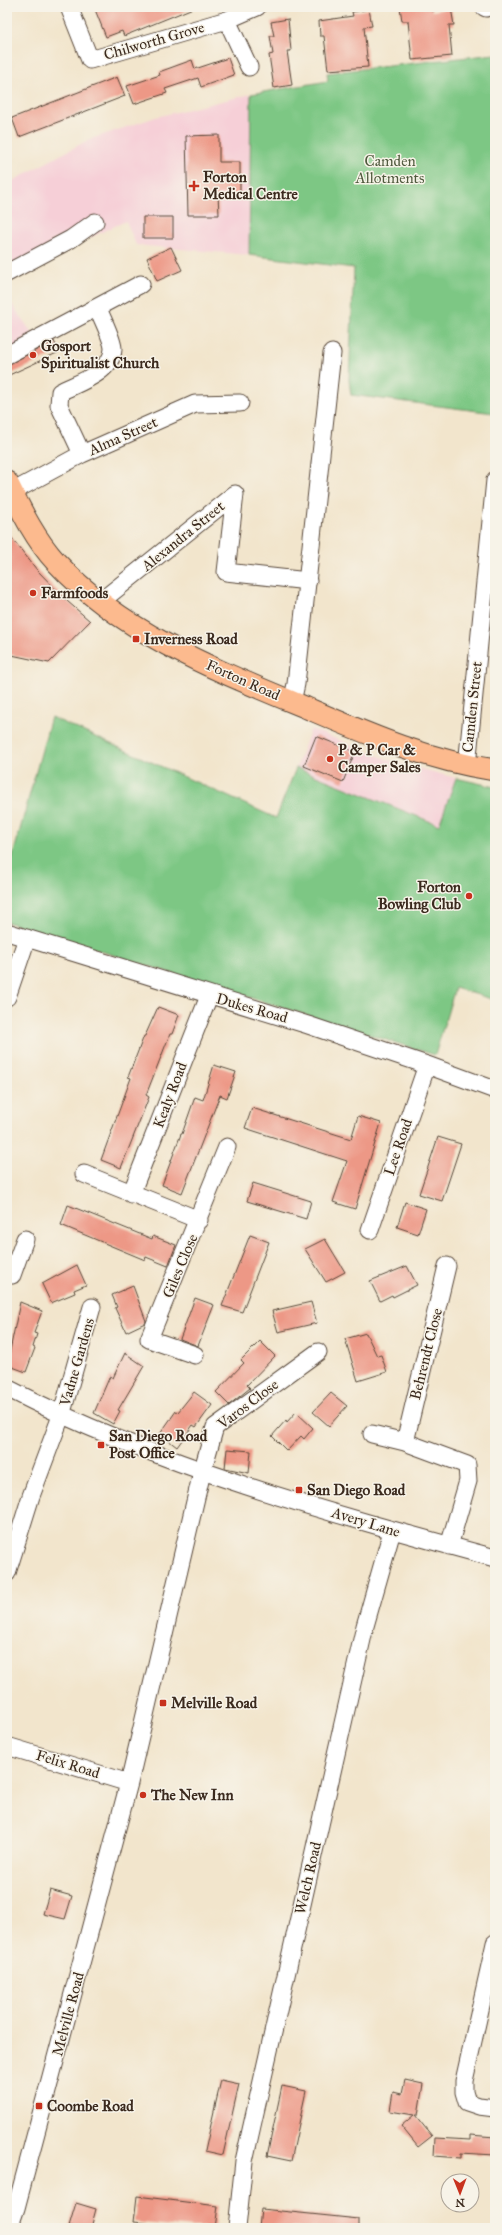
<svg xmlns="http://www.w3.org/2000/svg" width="502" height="2235" viewBox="0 0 502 2235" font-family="'IM FELL Great Primer',serif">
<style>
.built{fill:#f6cfd7}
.green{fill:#7dc784;stroke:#5c7851}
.building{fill:#ed9886}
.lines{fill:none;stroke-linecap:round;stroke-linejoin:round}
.minor-casing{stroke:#564638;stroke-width:19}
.major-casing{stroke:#564638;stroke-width:23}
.minor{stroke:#fff;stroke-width:17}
.major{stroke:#fcba8e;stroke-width:21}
.poi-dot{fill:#c8321e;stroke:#f7f3e8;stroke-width:1.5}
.labels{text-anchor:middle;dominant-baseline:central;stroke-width:3;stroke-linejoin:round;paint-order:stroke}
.street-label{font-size:15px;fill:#3b2a1e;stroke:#f7f3e8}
.park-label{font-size:15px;fill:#4f593d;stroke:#f7f3e8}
.poi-label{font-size:15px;font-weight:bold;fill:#3b2a1e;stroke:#f7f3e8;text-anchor:start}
</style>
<rect width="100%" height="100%" fill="#f7f3e8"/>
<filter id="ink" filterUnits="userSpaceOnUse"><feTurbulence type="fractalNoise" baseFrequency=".025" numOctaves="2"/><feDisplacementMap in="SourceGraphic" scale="8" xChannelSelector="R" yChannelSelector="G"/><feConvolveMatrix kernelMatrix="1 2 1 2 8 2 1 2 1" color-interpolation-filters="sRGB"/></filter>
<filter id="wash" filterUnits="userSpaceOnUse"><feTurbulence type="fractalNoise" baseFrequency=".012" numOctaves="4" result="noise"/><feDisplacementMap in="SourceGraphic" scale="16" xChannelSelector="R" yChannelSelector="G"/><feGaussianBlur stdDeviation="0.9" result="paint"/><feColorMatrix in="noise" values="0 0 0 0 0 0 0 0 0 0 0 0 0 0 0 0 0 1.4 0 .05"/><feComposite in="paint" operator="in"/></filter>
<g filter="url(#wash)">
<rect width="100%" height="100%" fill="#f2e5cc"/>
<path class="built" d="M251 94 249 255 136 245 126 221 67 248 7 281V184L88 140 156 117Z
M7 297 32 333 52 336 59 349 7 375Z
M311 729 394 762 456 778 440 825 296 768Z"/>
<path class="green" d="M495 54 494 413 351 395 349 380 354 268 249 255 251 94 328 81 327 73Z
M51 717 276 818 296 768 439 825 456 778 495 787V1000L455 988 435 1055 7 922V877Z"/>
<g id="blocks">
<path class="building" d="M94 7H193V8L124 36 122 31 106 37Z
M400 7H432V11L451 8 454 25H449L452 56 412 60 408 21H402Z
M369 9 372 26 364 27 368 67 328 70 324 36H320L319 21 353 16 352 12Z
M288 19 291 51H287L292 85 274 88 269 55 273 54 270 36H274L271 22Z
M228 58 234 75 201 87 198 78 165 89 167 93 134 104 127 86 160 75 159 72 192 60 195 69Z
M117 77 125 96 19 137 12 118Z
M219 135V162H240V194H218L219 215H188L186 136Z
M143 217H173V238H143Z
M171 247 182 270 157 281 147 258Z
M54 341 59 352 7 376V365Z
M7 532 37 570 67 601 90 621 49 663 7 654Z
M316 736 355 752 343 782 304 766Z
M158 1007 179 1015 172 1034H170L146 1095 149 1097 121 1168 101 1160 131 1078 128 1077 144 1036H145Z
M214 1065 236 1072 227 1098 220 1095 182 1193 162 1185 181 1134H182L195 1097 203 1100Z
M252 1108 351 1139 358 1116 381 1123 355 1209 333 1202 347 1161 245 1128Z
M438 1137 461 1144 442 1201 419 1194Z
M253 1183 311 1201 306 1219 247 1201Z
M405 1202 426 1209 418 1234 397 1227Z
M68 1205 152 1239 153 1236 176 1245 168 1266 146 1257 145 1260 61 1225Z
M250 1235 269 1242 242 1312 222 1306Z
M325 1239 345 1272 326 1282 305 1249Z
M77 1265 86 1285 74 1290 75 1293 51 1303 42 1284Z
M407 1266 417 1285 393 1297 392 1295 380 1301 370 1281Z
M133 1286 146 1321 145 1323 126 1332 115 1308 117 1307 112 1295Z
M195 1298 214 1305 198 1346 180 1339Z
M20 1302 42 1311 34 1333 37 1334 33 1347 35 1348 26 1372 7 1365Z
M311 1302 317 1323 278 1332 272 1311Z
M366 1333 377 1356 381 1355 387 1372 358 1381 345 1339Z
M260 1341 275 1356 247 1385 250 1388 229 1405 216 1392 244 1363 241 1360Z
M125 1353 144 1366 118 1410 120 1411 113 1424 94 1413 110 1376 113 1378Z
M194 1392 212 1405 196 1427 193 1425 177 1447 160 1434 176 1411 178 1412Z
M331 1393 347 1406 329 1426 313 1412Z
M296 1412 313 1428 304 1439 301 1436 287 1451 272 1436 286 1420 287 1422Z
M227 1449 251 1451 249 1473 225 1468Z
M50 1890 72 1896 65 1919 43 1914Z
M221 2080 239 2084 223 2155 205 2151Z
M405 2080 423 2084 418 2115H415L432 2136 418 2147 401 2126 414 2115 390 2111 393 2092 402 2094Z
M282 2086 306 2091 291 2161 267 2156Z
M470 2135 495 2137V2155L461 2153V2158L434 2156 435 2138 470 2140Z
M137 2196 218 2206 215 2228H191L134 2222Z
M76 2203 96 2209 91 2228 69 2226Z
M261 2209 359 2219V2228H259Z"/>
</g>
</g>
<g filter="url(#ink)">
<use href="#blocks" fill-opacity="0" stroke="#564638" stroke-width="1"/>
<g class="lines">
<defs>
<path id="minor" d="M69 7 90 60 227 20 257 7
M484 7 486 8
M227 20 249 67
M7 273 71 239 95 222
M7 355 141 284
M82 454 59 405 60 392C77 383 112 373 113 349 113 339 101 317 98 308
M12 492 82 454 195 404 240 403
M100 602 235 494 226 572 308 581
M292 702 296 684 332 353
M467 766 495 480
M7 932 308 1025 427 1065 495 1090
M7 997 27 938
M84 1174 199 1220
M131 1194 209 996
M370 1230 427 1065
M7 1272 12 1275 25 1239
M195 1355 149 1339 227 1147
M7 1388C160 1467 329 1513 495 1558
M372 1434 405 1442 467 1465 468 1481 449 1546
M405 1442 447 1266
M7 1573 31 1496 61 1416 92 1307
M7 1746 129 1783
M495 1943 464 2081V2092L467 2102 479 2106 495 2108
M9 2228 16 2208 129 1783 202 1472 215 1427 318 1352
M237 2228 244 2161 365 1626 392 1531"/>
<path id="major" d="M7 482C21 510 35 539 56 562 123 634 218 671 307 708 370 735 427 760 495 770"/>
</defs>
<use href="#minor" class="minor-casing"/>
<use href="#major" class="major-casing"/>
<use href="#minor" class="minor"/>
<use href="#major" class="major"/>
</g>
</g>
<g class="poi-dot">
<path d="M192 180h4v4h4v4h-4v4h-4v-4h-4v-4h4z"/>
<circle cx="33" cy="355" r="4"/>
<circle cx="33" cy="593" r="4"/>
<rect x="132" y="635" width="8" height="8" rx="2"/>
<circle cx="330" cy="759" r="4"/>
<circle cx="469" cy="896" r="4"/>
<rect x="97" y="1441" width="8" height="8" rx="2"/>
<rect x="295" y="1486" width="8" height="8" rx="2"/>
<rect x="159" y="1699" width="8" height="8" rx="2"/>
<circle cx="143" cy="1795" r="4"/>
<rect x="35" y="2102" width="8" height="8" rx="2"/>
</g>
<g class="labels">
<g class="street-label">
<text transform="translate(154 41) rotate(-16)">Chilworth Grove</text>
<text transform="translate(123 436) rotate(-24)">Alma Street</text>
<text transform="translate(183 536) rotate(-39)">Alexandra Street</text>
<text transform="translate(243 680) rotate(24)">Forton Road</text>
<text transform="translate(472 707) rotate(-84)">Camden Street</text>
<text transform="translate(252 1008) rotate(16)">Dukes Road</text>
<text transform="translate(170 1095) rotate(-69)">Kealy Road</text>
<text transform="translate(398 1147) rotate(-71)">Lee Road</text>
<text transform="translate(180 1266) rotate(-67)">Giles Close</text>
<text transform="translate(426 1354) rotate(-76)">Behrendt Close</text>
<text transform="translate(77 1362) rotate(-74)">Vadne Gardens</text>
<text transform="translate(248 1404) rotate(-37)">Varos Close</text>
<text transform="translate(366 1522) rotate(17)">Avery Lane</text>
<text transform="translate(68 1764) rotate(17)">Felix Road</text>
<text transform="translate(308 1878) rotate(-77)">Welch Road</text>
<text transform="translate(68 2014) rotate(-75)">Melville Road</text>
</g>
<g class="park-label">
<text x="390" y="161">Camden<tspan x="390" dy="17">Allotments</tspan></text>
</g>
<g class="poi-label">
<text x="203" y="177">Forton<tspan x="203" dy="17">Medical Centre</tspan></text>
<text x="41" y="346">Gosport<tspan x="41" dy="17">Spiritualist Church</tspan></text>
<text x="41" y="593">Farmfoods</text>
<text x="144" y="639">Inverness Road</text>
<text x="338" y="750">P &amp; P Car &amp;<tspan x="338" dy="17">Camper Sales</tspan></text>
<text x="461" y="887" text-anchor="end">Forton<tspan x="461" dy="17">Bowling Club</tspan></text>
<text x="109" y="1436">San Diego Road<tspan x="109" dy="17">Post Office</tspan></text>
<text x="307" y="1490">San Diego Road</text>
<text x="171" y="1703">Melville Road</text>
<text x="151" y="1795">The New Inn</text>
<text x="47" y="2106">Coombe Road</text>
</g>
</g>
<rect width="502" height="2235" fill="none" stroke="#f7f3e8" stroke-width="24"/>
<g transform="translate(460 2193) rotate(179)"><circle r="19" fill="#f7f3e8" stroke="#aca397"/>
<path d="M0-3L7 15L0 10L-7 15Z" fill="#c8321e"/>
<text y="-6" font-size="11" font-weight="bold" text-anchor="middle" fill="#3b2a1e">N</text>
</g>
</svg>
